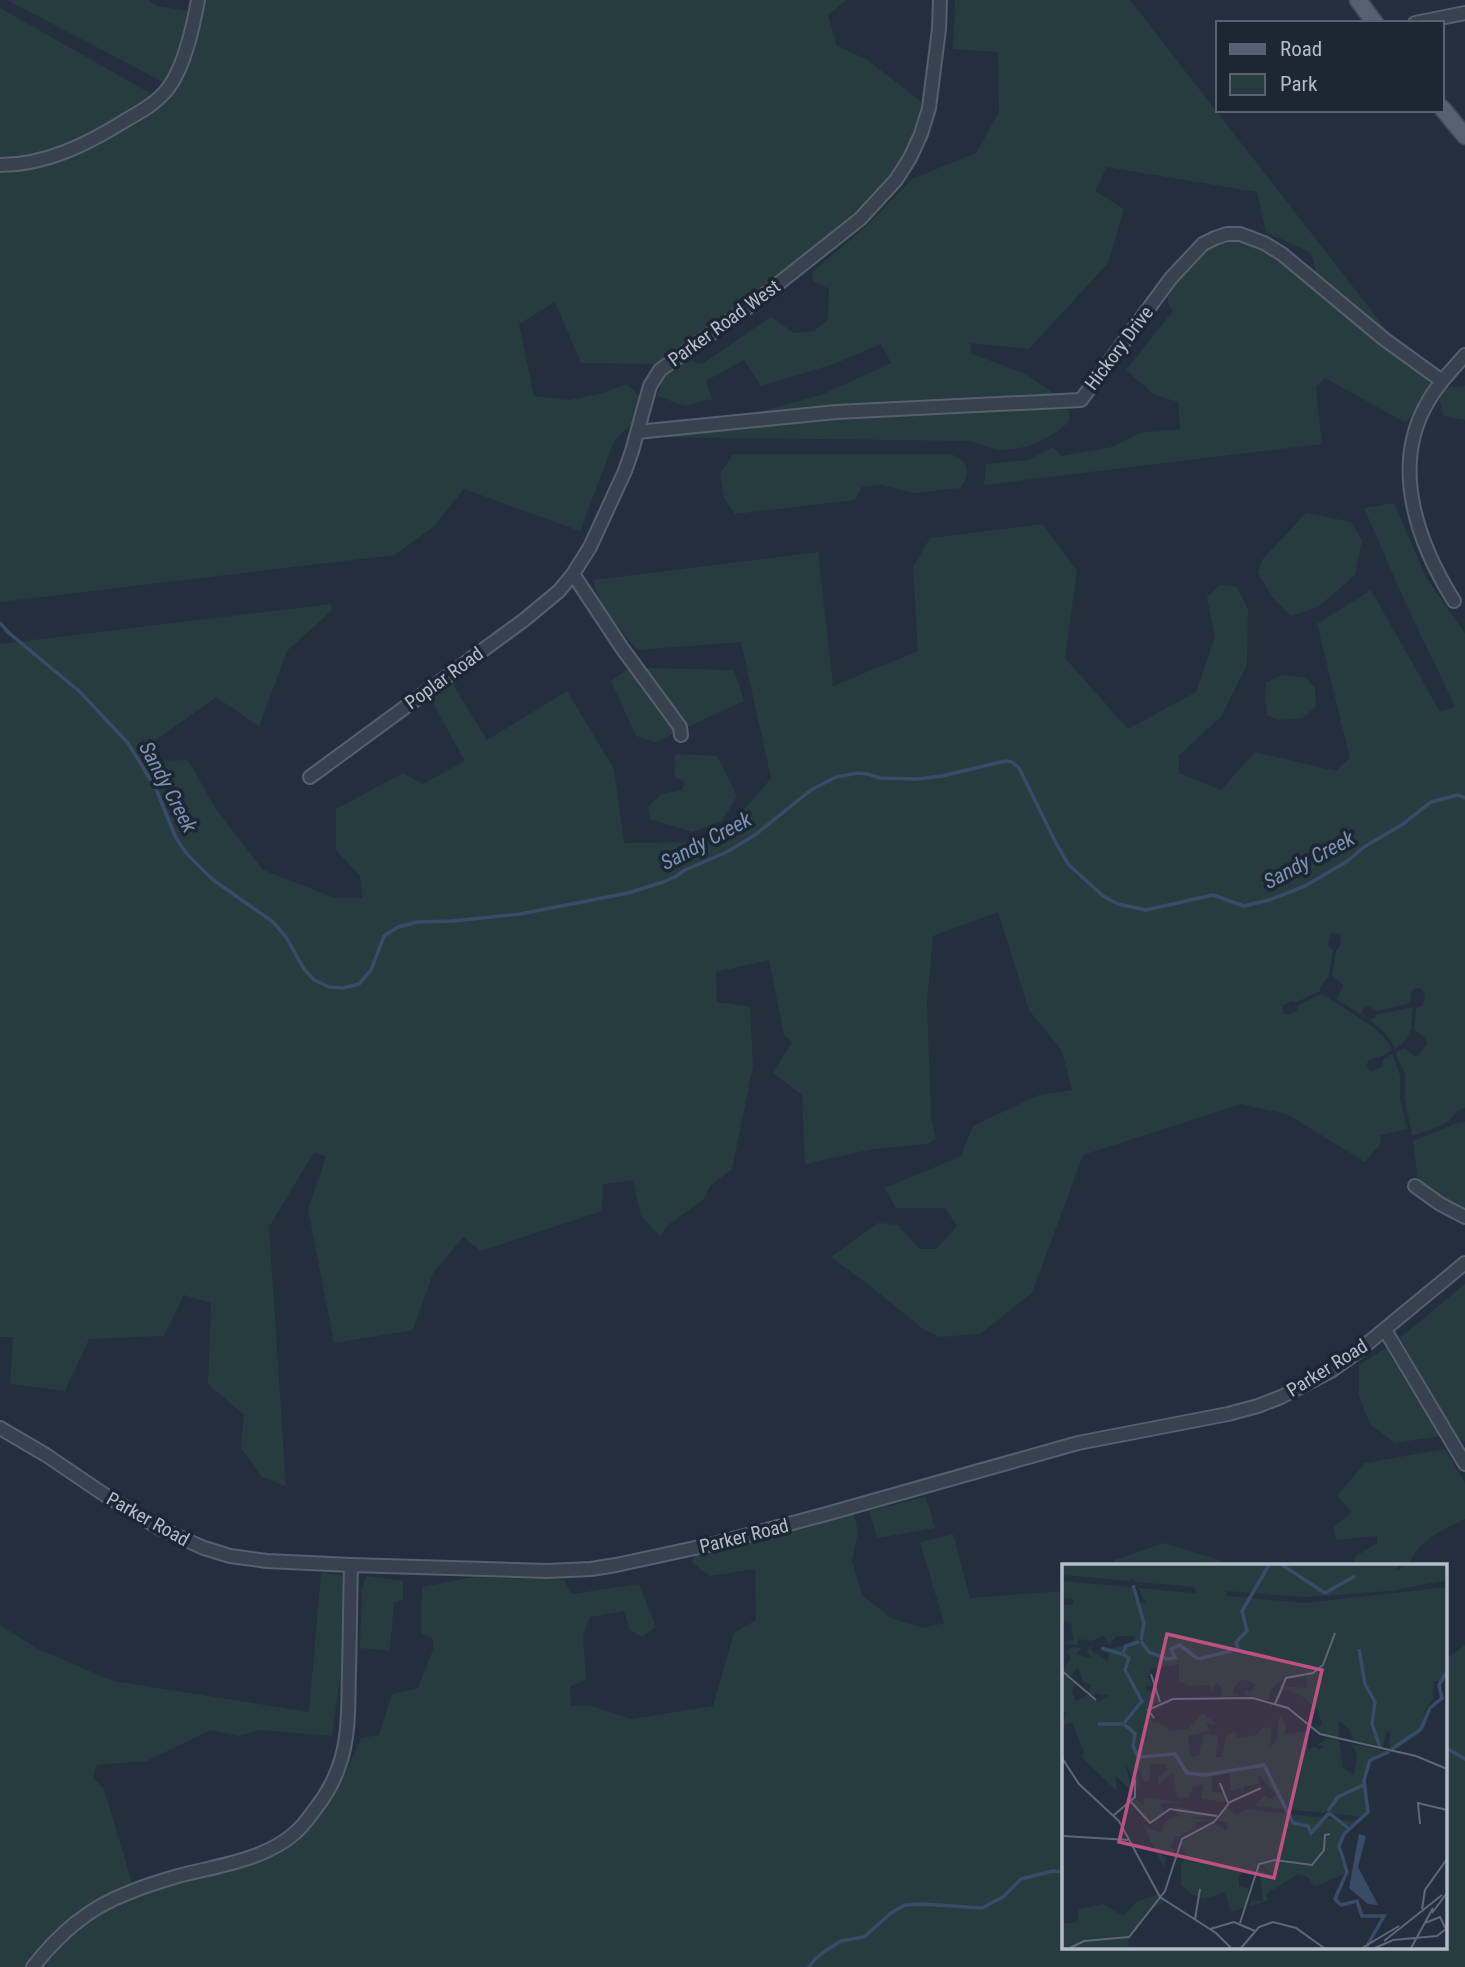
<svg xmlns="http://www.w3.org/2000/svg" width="1465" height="1967" viewBox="0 0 1465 1967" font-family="'Roboto Condensed',sans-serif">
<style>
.green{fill:#263c3f}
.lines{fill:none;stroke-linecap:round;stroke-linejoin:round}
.stream{stroke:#394c67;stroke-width:3.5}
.minor-casing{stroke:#565f6c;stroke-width:16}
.major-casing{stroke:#414a57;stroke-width:19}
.minor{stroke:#38414e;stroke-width:12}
.major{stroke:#56606e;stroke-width:16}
.labels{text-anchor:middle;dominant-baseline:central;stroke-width:7;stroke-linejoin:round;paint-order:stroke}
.street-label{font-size:19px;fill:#b4bcc9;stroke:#1d2633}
.water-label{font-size:21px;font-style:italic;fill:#7c92b1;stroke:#1d2633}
.inset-river{fill:none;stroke:#394c67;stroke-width:3.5}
.inset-road{fill:none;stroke:#5e6776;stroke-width:2}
.view{fill:#bd5182;fill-opacity:0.15;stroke:#bd5182;stroke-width:3.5}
.inset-edge{fill:none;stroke:#b4bcc9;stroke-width:3.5}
</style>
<rect width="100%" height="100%" fill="#242f3e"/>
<path class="green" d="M7 0H149L157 6 187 11 180 52 165 83Z
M206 0H847L828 15 837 46 866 59 922 102 908 151 888 180 849 220 743 305 658 364 581 363 555 302 519 324 534 396 569 400 599 394 627 384 640 397 634 421 614 441 580 531 464 489 433 527 395 555 0 602V169L50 163 100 145 168 99 194 55Z
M955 0H1130L1385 328 1382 331 1317 275 1311 253 1266 232 1257 192 1107 167 1095 191 1124 209 1108 263 1029 349 971 343 970 353 1026 374 1052 392 1069 412V422C1050 438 1028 450 1003 450 993 450 980 444 970 441L655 437 657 421 751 414 821 395 891 363 881 344 834 364 761 386 744 360 706 381 712 399 685 406 657 396 664 374 685 359 702 364 771 317 794 333 814 331 828 319 829 289 813 281 812 272 863 229 912 179 976 153 999 112 998 52 953 49Z
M0 8 150 93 148 101C110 124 72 148 28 160 19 162 9 161 0 162Z
M1232 238 1250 239 1277 254 1378 342 1429 376V390L1406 423 1325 378 1316 387 1322 444 984 485 986 464 1028 460 1053 447 1062 456 1112 447 1139 433 1180 429 1178 402 1155 395 1126 370 1173 311 1167 301 1173 284 1202 249Z
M1465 386V420L1443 416 1439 397 1445 388Z
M733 454H951C969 463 972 472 960 488L915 493 881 485 862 487 855 500 735 514 724 498 720 474Z
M1394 503 1427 579 1465 633V1108L1457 1111 1449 1121 1438 1127 1412 1136 1406 1105 1405 1075 1396 1054 1398 1051 1404 1049 1417 1057 1427 1043 1425 1037 1414 1030 1416 1008 1423 1005 1425 994 1422 989 1415 988 1411 993 1410 1003 1377 1011 1368 1006 1362 1009V1014L1370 1020 1375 1018 1376 1015 1413 1007C1411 1027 1413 1037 1395 1049 1384 1024 1358 1013 1336 999L1343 987V985L1332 975 1336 951C1341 947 1342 940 1339 934L1332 933 1330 935 1328 946 1333 950 1329 976 1320 987V991L1297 1002 1292 1001 1282 1006 1284 1014 1288 1015 1297 1011 1298 1005 1322 994 1372 1026 1385 1038 1392 1050 1382 1056 1370 1059 1367 1063V1067L1371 1071 1383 1066V1060L1392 1054 1400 1075V1098L1407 1129 1380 1135 1381 1143 1365 1162 1287 1114 1241 1104 1083 1155 1032 1293 980 1334 940 1337 923 1329 874 1289 831 1257 878 1223 898 1225 920 1249H936L957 1226 945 1208H896L885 1188 961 1156 973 1126 1039 1095 1072 1090 1062 1051 1029 1010 998 912 933 936 927 1002 931 1117 936 1139 927 1144 873 1149 805 1164 802 1095 773 1073 792 1042 784 1035 769 960 716 972 717 1002 750 1007 753 1067 732 1169 710 1186 703 1200 668 1225 660 1236 641 1216 633 1180 603 1184 602 1211 481 1251 463 1237 433 1273 413 1330 334 1343 308 1209 326 1157 314 1152 269 1227 286 1486 262 1477 241 1448 244 1415 208 1384 211 1303 184 1295 164 1336 89 1339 65 1391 10 1384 13 1337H0V644L331 604 332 610 287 651 259 726 216 697 142 750 151 761 188 760 216 809 263 870 335 898H362L360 876 336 850V809L403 773 423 784 465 761 430 698 452 683 487 740 567 691 614 769 624 843 696 842 728 829 771 778 741 642 637 650 600 603 593 580 818 552 833 686 918 651 913 567 930 538 1042 524 1077 571 1065 658 1128 729 1196 692 1215 637 1207 597 1220 585 1237 587 1248 609 1247 665 1221 717 1179 755V773L1221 790 1255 752 1336 771 1350 758 1317 624 1371 590 1440 712 1455 706 1405 602 1364 508Z
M1306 513 1351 522 1362 540 1355 575 1318 607 1291 616 1273 598 1258 573 1262 560Z
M647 668 734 670 744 701 655 742 636 736 611 681 626 670Z
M1283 675 1306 678 1315 688 1316 707 1302 718 1278 720 1267 715 1265 698 1266 682Z
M675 754 717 756 737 796 722 821 693 832 650 819 648 807 661 794 682 790 685 782 674 776Z
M1465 1122V1213L1443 1199 1418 1180 1413 1141 1455 1124Z
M1465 1284V1441L1457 1439 1400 1338Z
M1386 1348 1440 1436 1395 1443 1370 1424 1359 1396V1365Z
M1445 1449 1465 1483V1519C1442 1531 1417 1539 1409 1566H1354L1355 1557 1377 1543V1536L1336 1540 1334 1527 1352 1512 1337 1496 1365 1463Z
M926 1497 935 1528 877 1538 869 1511Z
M854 1514 858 1532 852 1561 862 1595 891 1618 924 1628 944 1623 920 1542 953 1534 970 1598 1064 1591V1948H1446V1659L1465 1645V1967H45C65 1937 105 1905 140 1893 191 1876 269 1870 307 1830 331 1805 348 1770 361 1738L379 1735 392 1694 418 1688 433 1650V1639L421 1633 422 1587 474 1577 564 1580 572 1594 639 1584 656 1627 642 1637 630 1630 624 1611 590 1617 583 1635 586 1680 570 1686 571 1706H592L631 1719 713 1706 734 1633 756 1620 755 1569 710 1576 692 1563 693 1556Z
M1164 1543 1239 1566H1114L1115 1560Z
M321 1573 342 1575 344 1647 332 1736 260 1730 239 1736 210 1730 147 1761 97 1765 93 1777 104 1789 133 1886 87 1906 56 1930 26 1967H0V1625L38 1649 113 1681 309 1712Z
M367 1576 403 1581V1600L394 1602 390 1651 360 1648 362 1588Z"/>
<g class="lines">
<path class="stream" d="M0 623 9 633 79 691 128 743 156 789 176 838 187 854 212 879 273 922 286 937 304 969 314 980 329 987 343 988 359 984 371 970 384 936 398 927 417 922 453 921 520 914 628 893 663 882 675 877 685 870 727 852 755 835 811 790 836 777 858 773 868 774 880 778 916 779 942 776 1005 761 1012 762 1019 768 1055 841 1068 864 1103 896 1118 904 1146 910 1213 895 1244 906 1269 900 1305 886 1346 862 1364 847 1403 824 1431 802 1458 795 1465 798
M1446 1748 1465 1759
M809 1967 815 1959 825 1951 841 1941 864 1937 891 1913 905 1905 922 1904 982 1908 1003 1897 1021 1879 1053 1871 1064 1872"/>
<defs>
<path id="minor" d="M1415 23 1465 13
M0 165C46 165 88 144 126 120 142 111 158 102 169 87 185 65 193 27 198 0
M637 432 836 412 1081 400 1171 278 1203 244 1215 238 1227 234H1240L1264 243 1282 254 1384 339 1442 381
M573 574 622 648 680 727 681 735
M1454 601C1419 545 1391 471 1425 407 1435 387 1451 371 1465 355
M310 777 524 620 559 591 573 574 590 547 625 471 632 451 650 386 660 370 754 303 860 219 896 180 910 158 921 134 929 108 939 29 940 0
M1415 1186 1440 1204 1465 1217
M1385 1330 1465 1464
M0 1428 46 1455 105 1495 159 1528 204 1548 230 1556 267 1561 351 1565 547 1571 591 1569 616 1565 718 1543 830 1513 1078 1443 1228 1414 1258 1406 1281 1397 1331 1371 1356 1353 1465 1263
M33 1967C59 1934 88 1908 128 1893 144 1886 161 1881 178 1876 216 1866 266 1860 296 1832 304 1825 310 1816 316 1808 326 1795 334 1781 339 1766 350 1736 348 1702 349 1671 350 1636 350 1601 351 1565"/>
<path id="major" d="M1358 0 1375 23
M1442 108 1465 136"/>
</defs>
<use href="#minor" class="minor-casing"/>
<use href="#major" class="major-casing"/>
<use href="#minor" class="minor"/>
<use href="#major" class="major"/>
</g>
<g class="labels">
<g class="street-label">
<text transform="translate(724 323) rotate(-36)">Parker Road West</text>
<text transform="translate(1119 348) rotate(-53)">Hickory Drive</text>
<text transform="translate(444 678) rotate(-36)">Poplar Road</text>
<text transform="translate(1327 1368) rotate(-32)">Parker Road</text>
<text transform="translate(148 1519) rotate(29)">Parker Road</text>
<text transform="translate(744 1536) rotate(-14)">Parker Road</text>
</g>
<g class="water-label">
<text transform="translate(168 787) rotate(62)">Sandy Creek</text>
<text transform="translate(706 841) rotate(-28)">Sandy Creek</text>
<text transform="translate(1309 860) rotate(-28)">Sandy Creek</text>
</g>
</g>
<g transform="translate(1062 1564)">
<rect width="385" height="385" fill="#242f3e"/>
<path d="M0 1H336L334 8 343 1H385V16L329 27 242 33 164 27 166 32 242 39 385 23V117H372L371 135 363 147 358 170 332 186 328 185V167L324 168 321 183 291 176 288 166 277 157 276 174 261 170 251 165 260 160 256 146 241 133 222 125 215 139 220 122 245 124 244 110 225 113 209 125 206 136 183 131V126L189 128 193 121 188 117 179 116 172 124 171 129 177 132 159 133 160 124 154 119 149 128 148 121 127 122 117 117V100L90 105 85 113 92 122H83L85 127 93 126 97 138 85 145 91 160 96 158 108 167 126 165 141 149 155 161 144 159 148 167 126 172 129 193 137 192 141 170 156 171 154 193H160L164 172 173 167 175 174 194 171 201 163 210 164 207 184 214 177 218 150 224 162 222 171 245 167 247 186 252 182 257 186 262 182 255 181 266 174 277 176 281 204 292 211 295 192 290 180 328 188 308 199 302 224 307 244 302 253 192 242 203 231 207 235 215 231 196 210 197 220 182 222 181 230 179 224 169 227 167 209 150 213V228L161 229 164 238 139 235 141 221 131 223 127 234 115 233 111 209 96 221 97 213 106 205 103 200H88V216L82 218 76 204 77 227 63 198 70 228 53 211 55 227 19 193 22 189 10 158 0 162 4 149 0 148V109L13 120 10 128 14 137 25 131 36 138 47 132 34 129 31 133 26 129 29 121 21 118 16 103 8 113 0 105 9 95 5 87 10 83 19 84 15 90 31 95 24 88 30 81 29 86 46 97 47 90 41 87 71 78 73 72H55L47 80 41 71 30 77 16 75 15 81 0 79 11 76 9 58 0 57V41H11V35L0 34V17L70 23 74 39H84L76 24 134 29 132 23 74 18 69 13 68 17 0 11ZM83 234 120 238 98 240 102 247 88 258 71 238 74 235 82 241ZM111 242 154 252 127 254 152 256 134 259 133 265 113 274 108 284 113 285 111 291 96 289 104 293 102 305 74 245 84 263 99 269 102 259 112 252 118 253ZM164 243 175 251 184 245 298 258 279 273 276 289 284 309 252 323 246 313 236 310 204 330 206 336 187 342 189 337H201L198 312 193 308 197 301 215 316 199 300 211 295 205 296 197 299 191 309 180 308 177 312V322L186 324 185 343 169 348 163 328 142 335 131 331 119 321V299L125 292 117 280 152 259 165 267V259L154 256ZM96 330 102 338 85 347 66 377 67 384H0V360L15 358 17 345 41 340 61 352 74 338Z" fill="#263c3f"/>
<path d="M297 270 304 272 296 303 316 341 306 340 287 324Z" fill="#394c67"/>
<path class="inset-river" d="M220 1 263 29 293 12M71 21 82 59 79 76M79 77 87 88 105 95 113 94 109 85 118 81 136 95M39 84 60 90M297 85 303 120 313 138 310 160 318 183M61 89 64 82 77 78M61 90 67 94 63 106 80 137 62 159M137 95 176 85 174 78 185 67 180 47 207 1M36 160H61M62 160 73 170 71 182 76 193 113 190 125 209 143 211 202 201 231 259 246 262 249 269 267 249M330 185 359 165 368 144 380 134 377 121 385 107M266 247 276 233 301 221M267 249 286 264M304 384 322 352H300L295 337 279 341 273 335 285 308 277 282 282 270 306 248 302 216 308 196 327 188"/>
<path class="inset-road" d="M0 107 34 136M89 110 98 138M213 140 224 114 251 109 261 101 273 69M92 154 86 146 111 135 191 134 226 144 258 170 354 192 385 205M0 194 17 220 57 257 98 333 154 369 169 384M158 219 166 239M69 238 88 259 108 245 155 252M52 251 73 233V215M358 260 356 239 385 246M2 272 66 276M360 345 363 326 385 295M370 349 385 329M133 355 138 325M178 359 197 300 213 296 250 301 262 286 263 271 268 270M148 365 172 358 193 367M322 377 380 331M8 384 22 377 67 373 103 327 120 275 152 258 168 238 199 224M179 384 197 363 211 358 234 364 262 384M300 384 337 362M313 384 331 376 375 372 384 365 378 353 363 359M349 384 371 344"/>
<path class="view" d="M105 70 260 106 212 314 57 278Z"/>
<rect width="385" height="385" class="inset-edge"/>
</g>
<rect x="1216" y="21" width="228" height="91" fill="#1d2633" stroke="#59626f" stroke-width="2"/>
<rect x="1230" y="44" width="35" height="10" fill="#56606e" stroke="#59626f" stroke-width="2"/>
<text x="1280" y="56" font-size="21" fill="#b4bcc9">Road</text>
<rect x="1230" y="74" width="35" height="21" fill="#263c3f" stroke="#59626f" stroke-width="2"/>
<text x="1280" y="91" font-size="21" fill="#b4bcc9">Park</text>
</svg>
